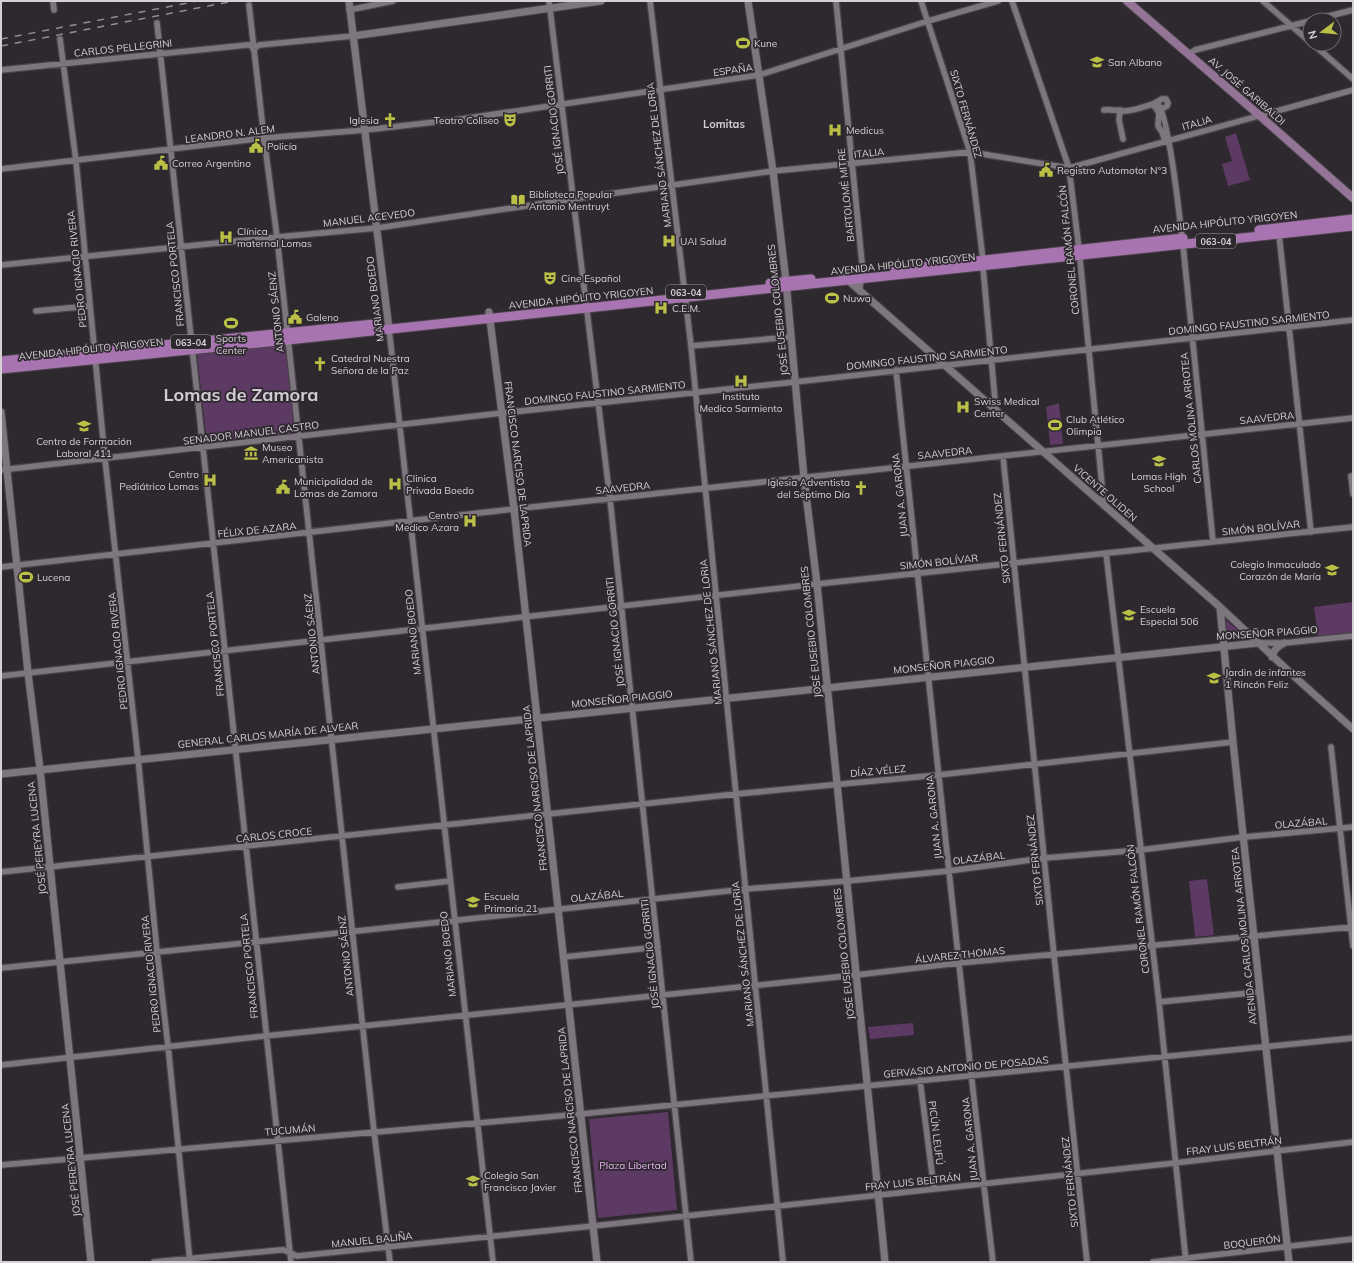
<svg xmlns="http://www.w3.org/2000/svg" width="1354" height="1263" viewBox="0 0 1354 1263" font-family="Mulish,sans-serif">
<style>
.green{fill:#5d3a63}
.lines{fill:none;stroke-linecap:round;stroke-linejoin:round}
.minor-casing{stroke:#484348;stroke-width:8}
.tertiary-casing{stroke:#484348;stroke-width:9}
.secondary-casing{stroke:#484348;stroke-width:10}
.primary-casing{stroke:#484348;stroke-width:11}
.minor{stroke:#7e767f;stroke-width:5.5}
.tertiary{stroke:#7e767f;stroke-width:7}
.secondary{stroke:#937497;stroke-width:8}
.primary{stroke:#a773b0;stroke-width:9}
.rail{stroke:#928d93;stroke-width:1.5;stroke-dasharray:7 7;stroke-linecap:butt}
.labels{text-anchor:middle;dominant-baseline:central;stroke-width:3.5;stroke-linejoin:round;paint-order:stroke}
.shield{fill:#2e282f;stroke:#a29ea3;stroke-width:1}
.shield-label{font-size:9px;font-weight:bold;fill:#d4d0d5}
.poi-label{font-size:10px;fill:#d4d0d5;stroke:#2e282f;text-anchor:start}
.street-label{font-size:10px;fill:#d4d0d5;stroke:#2e282f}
.park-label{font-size:10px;fill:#eeb7f7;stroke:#2e282f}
.neighbourhood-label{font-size:11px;font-weight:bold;fill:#d3cbd4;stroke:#2e282f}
.town-label{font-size:18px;font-weight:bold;fill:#d3cbd4;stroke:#2e282f}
</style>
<rect width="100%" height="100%" fill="#2e282f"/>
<path class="green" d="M1236 133 1250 180 1228 186 1222 164 1232 161 1225 137Z
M286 344 296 434 207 443 197 353Z
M1059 403 1063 444 1050 445 1046 407Z
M1353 602V633L1318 637 1314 607Z
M1226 620 1248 639 1227 640Z
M1207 879 1214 935 1195 937 1189 881Z
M913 1023 914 1035 870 1039 868 1027Z
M668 1112 677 1210 598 1218 589 1119Z"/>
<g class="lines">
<defs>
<path id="minor" d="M53 1 54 10
M549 1 610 499 691 1262
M650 1 691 346 783 1262
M836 1 863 273 859 290
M921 1 970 152 983 260
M1012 1 1069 168 1079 249 1104 506
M1263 1 1310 42
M249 5 264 138 277 237 374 1131 390 1262
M349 10 393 1
M1313 20 1353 10
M157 23 291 1262
M60 39 76 161 105 459 138 758 157 952 168 1046 190 1262
M1313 44 1353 79
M254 51 255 48 259 45 353 36
M1189 54 1195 50 1310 21
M1 70 247 45H251L253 49
M1157 103C1168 109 1180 220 1182 238
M1162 109 1167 106 1168 103 1166 99H1162L1153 104 1159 113 1158 126 1162 132 1165 141
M1104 110C1111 109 1117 111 1124 111 1134 111 1143 107 1153 104
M1120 110 1119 120 1123 139
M1 169 264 138 365 130 462 119 759 75 928 21 998 1
M1279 234 1311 532
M1183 245 1213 542
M1 265 277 237 377 228 573 199 773 171 970 152 1069 168 1353 90
M983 267 996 411
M36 311 90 306
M389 329 493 1262
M691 346 791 337
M896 370C928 668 957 965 993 1262
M1003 456 1054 955 1087 1262
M1 470 502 413 795 382 1353 320
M1351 476 1353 494
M1106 553 1159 1002 1186 1262
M1 567 514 509 1353 418
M1258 643H1284L1353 636
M1 676 817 584 1353 527
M1331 747 1353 946
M1 872 736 794 938 775 1233 742
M398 887 450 881
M564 957 658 947
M1 968 255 942 746 889 847 881 948 871 1045 858 1140 850 1244 837 1353 827
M1159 1002 1260 992
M1 1065 265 1036 856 975 959 963 1353 927
M920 1080 934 1189
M1 1165 581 1114 1353 1038
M154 1262 280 1250H284L297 1256 593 1226 1175 1163 1353 1142
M1153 1262 1353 1239"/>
<path id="tertiary" d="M349 1 389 329
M748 1 773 171 786 281 804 478 817 584 885 1262
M353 36 601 1
M842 275 1220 607 1296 678 1353 729
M489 312 514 509 597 1262
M1 412 28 673 40 769 91 1262
M1220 607 1233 742 1289 1262
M1272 657C1274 649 1277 647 1284 643
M1 774 1258 643"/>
<path id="secondary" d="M1127 1 1259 115 1353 198"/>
<path id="primary" d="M1259 230 1353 219
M894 270 1183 238
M770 283 811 279
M1 361 374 324
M1 369 288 340 1353 226"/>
</defs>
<use href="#minor" class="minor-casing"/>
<use href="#tertiary" class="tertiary-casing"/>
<use href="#secondary" class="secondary-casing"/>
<use href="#primary" class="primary-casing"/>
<use href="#minor" class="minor"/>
<use href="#tertiary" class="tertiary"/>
<use href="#secondary" class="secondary"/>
<use href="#primary" class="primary"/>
<path class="rail" d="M1 39 198 1
M1 46 234 1"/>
</g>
<defs>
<symbol id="stadium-bare" viewBox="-9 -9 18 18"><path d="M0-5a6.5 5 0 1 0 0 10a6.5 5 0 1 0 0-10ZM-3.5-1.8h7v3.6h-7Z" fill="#bac045" stroke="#2e282f" stroke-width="2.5" paint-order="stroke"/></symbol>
<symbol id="school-bare" viewBox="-9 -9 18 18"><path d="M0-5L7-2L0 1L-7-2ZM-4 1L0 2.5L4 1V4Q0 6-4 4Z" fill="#bac045" stroke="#2e282f" stroke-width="2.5" paint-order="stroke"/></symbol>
<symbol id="church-bare" viewBox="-9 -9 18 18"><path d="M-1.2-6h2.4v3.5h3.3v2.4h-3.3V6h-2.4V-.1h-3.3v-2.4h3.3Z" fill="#bac045" stroke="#2e282f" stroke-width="2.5" paint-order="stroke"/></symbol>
<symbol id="theatre-bare" viewBox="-9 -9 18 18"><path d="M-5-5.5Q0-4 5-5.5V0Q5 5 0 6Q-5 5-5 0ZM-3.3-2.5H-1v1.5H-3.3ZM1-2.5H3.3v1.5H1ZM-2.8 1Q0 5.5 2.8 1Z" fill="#bac045" stroke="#2e282f" stroke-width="2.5" paint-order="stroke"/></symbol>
<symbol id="hospital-bare" viewBox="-9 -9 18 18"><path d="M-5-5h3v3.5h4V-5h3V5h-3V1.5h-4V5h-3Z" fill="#bac045" stroke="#2e282f" stroke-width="2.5" paint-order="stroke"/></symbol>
<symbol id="civic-bare" viewBox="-9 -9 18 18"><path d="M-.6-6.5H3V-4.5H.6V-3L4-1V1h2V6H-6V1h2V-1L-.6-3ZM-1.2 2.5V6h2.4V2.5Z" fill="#bac045" stroke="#2e282f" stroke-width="2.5" paint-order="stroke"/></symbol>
<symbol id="library-bare" viewBox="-9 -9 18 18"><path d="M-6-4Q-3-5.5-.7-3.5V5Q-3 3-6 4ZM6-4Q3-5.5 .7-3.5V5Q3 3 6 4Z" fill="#bac045" stroke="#2e282f" stroke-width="2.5" paint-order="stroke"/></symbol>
<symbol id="museum-bare" viewBox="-9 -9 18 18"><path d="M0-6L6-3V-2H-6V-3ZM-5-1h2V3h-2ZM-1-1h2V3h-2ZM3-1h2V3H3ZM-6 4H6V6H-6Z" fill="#bac045" stroke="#2e282f" stroke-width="2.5" paint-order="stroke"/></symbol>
</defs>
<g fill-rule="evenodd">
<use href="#stadium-bare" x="733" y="33" width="20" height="20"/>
<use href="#school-bare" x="1087" y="52" width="20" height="20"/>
<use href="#church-bare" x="380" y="110" width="20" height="20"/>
<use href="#theatre-bare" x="500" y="110" width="20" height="20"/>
<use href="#hospital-bare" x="825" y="120" width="20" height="20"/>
<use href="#civic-bare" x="246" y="136" width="20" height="20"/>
<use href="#civic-bare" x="151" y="153" width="20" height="20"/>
<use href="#civic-bare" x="1036" y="160" width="20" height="20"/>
<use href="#library-bare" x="508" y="190" width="20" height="20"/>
<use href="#hospital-bare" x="216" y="227" width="20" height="20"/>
<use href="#hospital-bare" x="659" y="231" width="20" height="20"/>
<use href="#theatre-bare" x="540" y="268" width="20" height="20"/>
<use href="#stadium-bare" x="822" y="288" width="20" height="20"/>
<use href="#hospital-bare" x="651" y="298" width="20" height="20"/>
<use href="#civic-bare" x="285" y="307" width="20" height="20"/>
<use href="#stadium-bare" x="221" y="313" width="20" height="20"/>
<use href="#church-bare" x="310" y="354" width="20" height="20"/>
<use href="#hospital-bare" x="731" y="371" width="20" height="20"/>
<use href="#hospital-bare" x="953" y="397" width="20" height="20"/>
<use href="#stadium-bare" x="1045" y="415" width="20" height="20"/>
<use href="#school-bare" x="74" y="416" width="20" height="20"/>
<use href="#museum-bare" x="241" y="443" width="20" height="20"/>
<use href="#school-bare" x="1149" y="451" width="20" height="20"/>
<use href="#hospital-bare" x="200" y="470" width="20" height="20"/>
<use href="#hospital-bare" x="385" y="474" width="20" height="20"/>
<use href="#civic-bare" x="273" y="477" width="20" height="20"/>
<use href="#church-bare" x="851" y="478" width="20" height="20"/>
<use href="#hospital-bare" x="460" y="511" width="20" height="20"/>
<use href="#school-bare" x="1322" y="560" width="20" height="20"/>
<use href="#stadium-bare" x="16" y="567" width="20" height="20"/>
<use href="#school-bare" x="1119" y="605" width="20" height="20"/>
<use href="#school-bare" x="1204" y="668" width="20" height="20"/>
<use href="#school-bare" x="463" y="892" width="20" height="20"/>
<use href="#school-bare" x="463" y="1171" width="20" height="20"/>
</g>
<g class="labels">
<g class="shield">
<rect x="1196" y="234" width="40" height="14" rx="3"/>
<rect x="666" y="285" width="40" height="14" rx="3"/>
<rect x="171" y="335" width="40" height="14" rx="3"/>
</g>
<g class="shield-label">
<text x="1216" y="241">063-04</text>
<text x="686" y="292">063-04</text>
<text x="191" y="342">063-04</text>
</g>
<g class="poi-label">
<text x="754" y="43">Kune</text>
<text x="1108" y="62">San Albano</text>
<text x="379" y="120" text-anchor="end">Iglesia</text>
<text x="499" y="120" text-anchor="end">Teatro Coliseo</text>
<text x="846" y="130">Medicus</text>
<text x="267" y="146">Policía</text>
<text x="172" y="163">Correo Argentino</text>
<text x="1057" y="170">Registro Automotor N°3</text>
<text x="529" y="194">Biblioteca Popular<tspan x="529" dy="12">Antonio Mentruyt</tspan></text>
<text x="237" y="231">Clínica<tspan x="237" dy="12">maternal Lomas</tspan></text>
<text x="680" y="241">UAI Salud</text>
<text x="561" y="278">Cine Español</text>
<text x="843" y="298">Nuwa</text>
<text x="672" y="308">C.E.M.</text>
<text x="306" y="317">Galeno</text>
<text x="231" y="338" text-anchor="middle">Sports<tspan x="231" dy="12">Center</tspan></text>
<text x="331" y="358">Catedral Nuestra<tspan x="331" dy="12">Señora de la Paz</tspan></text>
<text x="741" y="396" text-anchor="middle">Instituto<tspan x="741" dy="12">Medico Sarmiento</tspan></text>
<text x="974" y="401">Swiss Medical<tspan x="974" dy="12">Center</tspan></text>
<text x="1066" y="419">Club Atlético<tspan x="1066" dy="12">Olimpia</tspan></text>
<text x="84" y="441" text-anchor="middle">Centro de Formación<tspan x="84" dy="12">Laboral 411</tspan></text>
<text x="262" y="447">Museo<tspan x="262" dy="12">Americanista</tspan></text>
<text x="199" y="474" text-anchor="end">Centro<tspan x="199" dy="12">Pediátrico Lomas</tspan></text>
<text x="1159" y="476" text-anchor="middle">Lomas High<tspan x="1159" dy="12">School</tspan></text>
<text x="406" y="478">Clinica<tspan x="406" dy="12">Privada Boedo</tspan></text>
<text x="294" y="481">Municipalidad de<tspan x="294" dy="12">Lomas de Zamora</tspan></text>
<text x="850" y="482" text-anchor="end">Iglesia Adventista<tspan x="850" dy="12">del Séptimo Día</tspan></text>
<text x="459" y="515" text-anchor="end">Centro<tspan x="459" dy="12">Medico Azara</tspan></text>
<text x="1321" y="564" text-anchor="end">Colegio Inmaculado<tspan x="1321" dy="12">Corazón de María</tspan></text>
<text x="37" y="577">Lucena</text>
<text x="1140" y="609">Escuela<tspan x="1140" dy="12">Especial 506</tspan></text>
<text x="1225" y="672">Jardin de infantes<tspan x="1225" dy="12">1 Rincón Feliz</tspan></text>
<text x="484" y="896">Escuela<tspan x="484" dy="12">Primaria 21</tspan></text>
<text x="484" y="1175">Colegio San<tspan x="484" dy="12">Francisco Javier</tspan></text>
</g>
<g class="street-label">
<text transform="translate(123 48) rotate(-6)">CARLOS PELLEGRINI</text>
<text transform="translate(733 70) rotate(-8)">ESPAÑA</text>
<text transform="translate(1247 91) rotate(41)">AV. JOSÉ GARIBALDI</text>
<text transform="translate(966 114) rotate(74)">SIXTO FERNÁNDEZ</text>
<text transform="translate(554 120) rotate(-97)">JOSÉ IGNACIO GORRITI</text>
<text transform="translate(1197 123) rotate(-16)">ITALIA</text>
<text transform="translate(230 134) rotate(-7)">LEANDRO N. ALEM</text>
<text transform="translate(869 153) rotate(-6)">ITALIA</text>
<text transform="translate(659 155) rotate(-97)">MARIANO SÁNCHEZ DE LORIA</text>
<text transform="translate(846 195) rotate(-96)">BARTOLOMÉ MITRE</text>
<text transform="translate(369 218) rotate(-7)">MANUEL ACEVEDO</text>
<text transform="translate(1225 222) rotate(-6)">AVENIDA HIPÓLITO YRIGOYEN</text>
<text transform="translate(1069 250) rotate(-96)">CORONEL RAMÓN FALCÓN</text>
<text transform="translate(903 264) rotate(-6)">AVENIDA HIPÓLITO YRIGOYEN</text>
<text transform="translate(77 269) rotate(-96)">PEDRO IGNACIO RIVERA</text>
<text transform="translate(175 274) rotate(-96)">FRANCISCO PORTELA</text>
<text transform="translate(581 298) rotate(-6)">AVENIDA HIPÓLITO YRIGOYEN</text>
<text transform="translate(375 299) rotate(-97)">MARIANO BOEDO</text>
<text transform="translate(778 310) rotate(-96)">JOSÉ EUSEBIO COLOMBRES</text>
<text transform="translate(276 312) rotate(-96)">ANTONIO SÁENZ</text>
<text transform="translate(1249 323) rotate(-6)">DOMINGO FAUSTINO SARMIENTO</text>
<text transform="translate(91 349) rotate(-6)">AVENIDA HIPÓLITO YRIGOYEN</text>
<text transform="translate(927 358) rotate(-6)">DOMINGO FAUSTINO SARMIENTO</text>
<text transform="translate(605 393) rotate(-6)">DOMINGO FAUSTINO SARMIENTO</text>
<text transform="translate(1191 418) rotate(-96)">CARLOS MOLINA ARROTEA</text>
<text transform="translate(1267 418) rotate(-6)">SAAVEDRA</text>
<text transform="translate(251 433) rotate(-7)">SENADOR MANUEL CASTRO</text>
<text transform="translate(945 453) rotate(-6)">SAAVEDRA</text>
<text transform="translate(518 464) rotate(83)">FRANCISCO NARCISO DE LAPRIDA</text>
<text transform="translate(623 488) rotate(-6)">SAAVEDRA</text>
<text transform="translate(1105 493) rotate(41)">VICENTE OLIDEN</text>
<text transform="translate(900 495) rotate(-96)">JUAN A. GARONA</text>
<text transform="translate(1261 528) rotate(-6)">SIMÓN BOLÍVAR</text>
<text transform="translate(257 530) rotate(-6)">FÉLIX DE AZARA</text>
<text transform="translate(1002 538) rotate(-96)">SIXTO FERNÁNDEZ</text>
<text transform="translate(939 562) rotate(-6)">SIMÓN BOLÍVAR</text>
<text transform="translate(413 632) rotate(-96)">MARIANO BOEDO</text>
<text transform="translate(615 632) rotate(-96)">JOSÉ IGNACIO GORRITI</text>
<text transform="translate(711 632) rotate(-96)">MARIANO SÁNCHEZ DE LORIA</text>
<text transform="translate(811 632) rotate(-96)">JOSÉ EUSEBIO COLOMBRES</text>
<text transform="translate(1267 633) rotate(-4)">MONSEÑOR PIAGGIO</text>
<text transform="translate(312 634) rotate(-96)">ANTONIO SÁENZ</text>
<text transform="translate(215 644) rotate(-96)">FRANCISCO PORTELA</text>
<text transform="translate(118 651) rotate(-96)">PEDRO IGNACIO RIVERA</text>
<text transform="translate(944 665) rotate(-6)">MONSEÑOR PIAGGIO</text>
<text transform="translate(622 699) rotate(-6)">MONSEÑOR PIAGGIO</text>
<text transform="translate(268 735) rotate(-6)">GENERAL CARLOS MARÍA DE ALVEAR</text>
<text transform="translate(878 771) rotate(-5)">DÍAZ VÉLEZ</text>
<text transform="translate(535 788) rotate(-96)">FRANCISCO NARCISO DE LAPRIDA</text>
<text transform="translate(934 817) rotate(-96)">JUAN A. GARONA</text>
<text transform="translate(1301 823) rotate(-5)">OLAZÁBAL</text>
<text transform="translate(274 835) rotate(-6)">CARLOS CROCE</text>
<text transform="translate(37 838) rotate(-96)">JOSÉ PEREYRA LUCENA</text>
<text transform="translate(979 858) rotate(-7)">OLAZÁBAL</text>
<text transform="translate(1035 860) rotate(-96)">SIXTO FERNÁNDEZ</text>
<text transform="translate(597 896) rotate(-6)">OLAZÁBAL</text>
<text transform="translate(1138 909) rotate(-97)">CORONEL RAMÓN FALCÓN</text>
<text transform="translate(1244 936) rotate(-96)">AVENIDA CARLOS MOLINA ARROTEA</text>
<text transform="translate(448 954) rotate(-96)">MARIANO BOEDO</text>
<text transform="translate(650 954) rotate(-96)">JOSÉ IGNACIO GORRITI</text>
<text transform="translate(743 954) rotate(-96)">MARIANO SÁNCHEZ DE LORIA</text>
<text transform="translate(844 954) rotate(-96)">JOSÉ EUSEBIO COLOMBRES</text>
<text transform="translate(960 955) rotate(-6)">ÁLVAREZ THOMAS</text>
<text transform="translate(346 956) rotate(-96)">ANTONIO SÁENZ</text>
<text transform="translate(249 966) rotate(-96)">FRANCISCO PORTELA</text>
<text transform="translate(151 974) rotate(-96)">PEDRO IGNACIO RIVERA</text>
<text transform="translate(966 1067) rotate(-5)">GERVASIO ANTONIO DE POSADAS</text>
<text transform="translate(570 1110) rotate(-96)">FRANCISCO NARCISO DE LAPRIDA</text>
<text transform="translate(290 1130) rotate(-5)">TUCUMÁN</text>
<text transform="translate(936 1133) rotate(83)">PICÚN LEUFÚ</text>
<text transform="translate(970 1139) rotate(-96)">JUAN A. GARONA</text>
<text transform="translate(1234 1146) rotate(-7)">FRAY LUIS BELTRÁN</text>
<text transform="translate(71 1160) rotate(-96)">JOSÉ PEREYRA LUCENA</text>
<text transform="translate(913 1182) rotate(-6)">FRAY LUIS BELTRÁN</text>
<text transform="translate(1070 1182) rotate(-96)">SIXTO FERNÁNDEZ</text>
<text transform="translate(372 1240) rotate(-6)">MANUEL BALIÑA</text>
<text transform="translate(1252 1242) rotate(-7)">BOQUERÓN</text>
</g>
<g class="park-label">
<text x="633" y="1165">Plaza Libertad</text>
</g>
<g class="neighbourhood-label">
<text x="724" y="124">Lomitas</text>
</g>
<g class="town-label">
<text x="241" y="394">Lomas de Zamora</text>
</g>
</g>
<rect width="1354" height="1263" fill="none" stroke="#d4d0d5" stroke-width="4"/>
<g transform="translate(1322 32) rotate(254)"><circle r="19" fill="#2e282f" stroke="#706b71"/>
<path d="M0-3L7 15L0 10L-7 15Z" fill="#bac045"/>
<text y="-6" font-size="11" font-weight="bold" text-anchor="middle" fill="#d4d0d5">N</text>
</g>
</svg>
